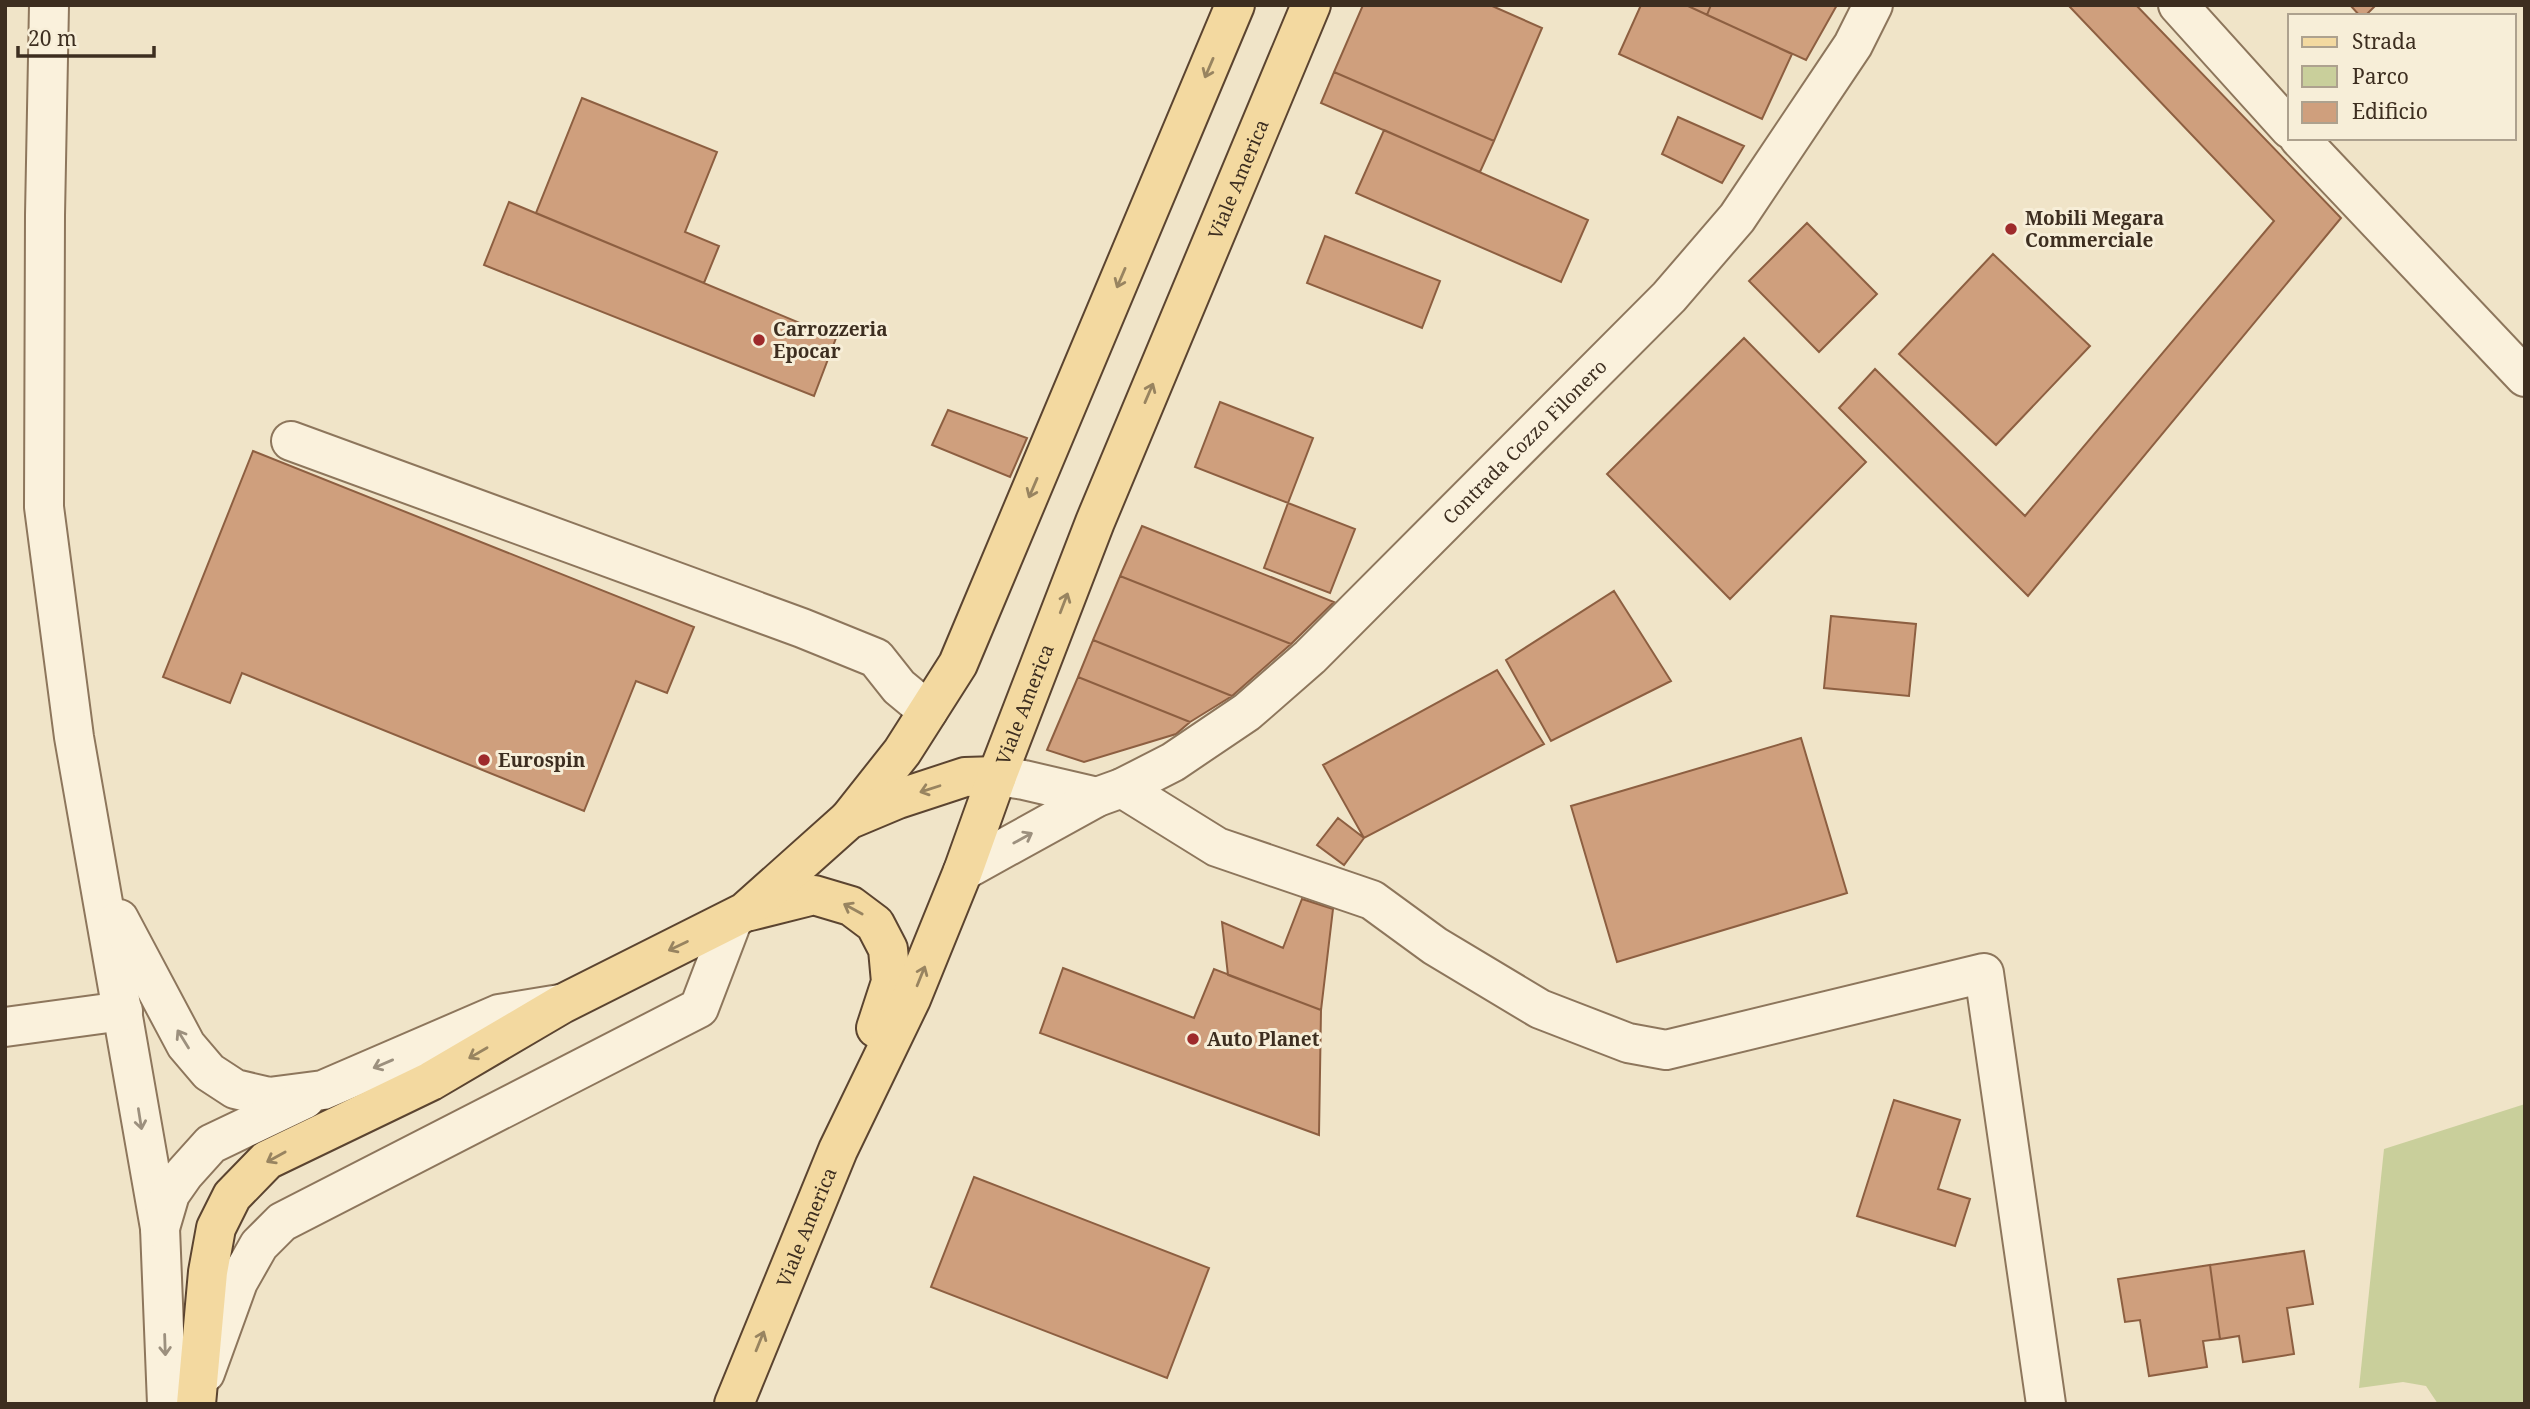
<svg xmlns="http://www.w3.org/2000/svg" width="2530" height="1409" viewBox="0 0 2530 1409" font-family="'Noto Serif',serif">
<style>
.green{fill:#c9cf9b}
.building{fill:#cf9f7d;stroke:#8d5f41;stroke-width:2}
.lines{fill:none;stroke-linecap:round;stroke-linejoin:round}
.minor-casing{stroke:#8d765c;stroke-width:42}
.major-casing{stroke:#5b4430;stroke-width:42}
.minor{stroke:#faf1dc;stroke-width:38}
.major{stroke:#f3d9a0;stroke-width:38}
.oneway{stroke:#988460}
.oneway2{stroke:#9c907e}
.poi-dot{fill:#9e2a2b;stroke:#f7eed8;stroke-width:2.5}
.labels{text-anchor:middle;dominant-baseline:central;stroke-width:6;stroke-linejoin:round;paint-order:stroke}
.street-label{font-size:19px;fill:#3d2e20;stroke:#f7eed8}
.poi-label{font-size:19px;font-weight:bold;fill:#3d2e20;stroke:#f7eed8;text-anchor:start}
</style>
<rect width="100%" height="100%" fill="#f0e4c8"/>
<path class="green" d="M2525 1104V1404H2438L2426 1386 2403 1382 2359 1388 2384 1149Z"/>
<path class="building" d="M1363 5H1490L1542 28 1494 141 1334 72Z
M1641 5H1686L1792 54 1762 119 1619 54Z
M1686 5H1711L1707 15Z
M1711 5H1837L1806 60 1707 15Z
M2068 5H2136L2341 218 2028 596 1839 408 1875 369 2025 516 2274 221Z
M2350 5H2376L2365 16H2360Z
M1334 72 1494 141 1480 172 1321 103Z
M582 98 717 152 685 232 719 246 704 283 536 213Z
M1678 117 1744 146 1722 183 1662 154Z
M1384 130 1588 220 1561 282 1356 193Z
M509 202 836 338 814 396 484 265Z
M1807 223 1877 294 1819 352 1749 281Z
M1325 236 1440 281 1422 328 1307 283Z
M1993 254 2090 346 1996 445 1899 354Z
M1744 338 1866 462 1730 599 1607 474Z
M1220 402 1313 438 1288 503 1195 467Z
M948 410 1027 438 1010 477 932 445Z
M253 451 694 627 667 693 636 681 584 811 242 673 230 703 163 677Z
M1288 503 1355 529 1330 593 1264 568Z
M1142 526 1334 602 1291 644 1120 576Z
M1120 576 1291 644 1232 696 1093 640Z
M1614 591 1671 681 1551 741 1506 660Z
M1831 616 1916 624 1909 696 1824 688Z
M1093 640 1232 696 1190 722 1078 677Z
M1497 670 1544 744 1364 838 1323 765Z
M1078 677 1190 722 1176 734 1084 762 1047 750Z
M1801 738 1847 893 1617 962 1571 806Z
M1338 818 1364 838 1344 865 1317 845Z
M1302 899 1333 909 1321 1010 1228 975 1222 922 1283 948Z
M1063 968 1194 1018 1214 969 1321 1010 1319 1135 1040 1033Z
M1894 1100 1960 1120 1938 1189 1970 1199 1955 1246 1857 1216Z
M974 1177 1209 1268 1167 1378 931 1287Z
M2304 1251 2313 1304 2287 1308 2294 1354 2243 1362 2239 1336 2220 1339 2210 1265Z
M2210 1265 2220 1339 2203 1341 2207 1367 2149 1376 2140 1320 2125 1322 2118 1279Z"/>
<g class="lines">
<defs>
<g id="minor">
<path d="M49 5 45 215 44 507 74 737 160 1228 167 1404"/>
<path d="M2178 5 2290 129"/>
<path d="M2299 138 2525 377"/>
<path d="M291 441 802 628 876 658 899 687 928 711"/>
<path d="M997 776 1024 780 1097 797"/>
<path d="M1122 788 1217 847 1372 900 1435 946 1540 1009 1628 1043 1666 1050 1984 973 2046 1404"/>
<path id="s1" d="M963 871 1097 797 1122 788 1173 762 1247 712 1310 657 1669 297 1737 218 1853 45 1873 5"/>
<path d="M119 919 186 1045 209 1072 235 1089 269 1097 323 1090 499 1014 560 1004"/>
<path d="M5 1027 123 1011"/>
<path d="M160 1228 170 1194 184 1174 211 1144 305 1099"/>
<path d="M205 1373 238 1282 259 1245 282 1222 699 1008 733 919"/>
</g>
<g id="major">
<path d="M849 819 902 752 958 664 1235 5"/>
<path d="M750 911 814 895 851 906 875 924 888 949 891 982 876 1028"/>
<path d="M196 1404 208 1272 216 1228 232 1196 267 1160 431 1081 562 1004 745 912 848 820 898 799 965 777 997 776"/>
<path id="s2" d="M734 1404 838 1150 911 999 963 871 997 776 1095 522 1311 5"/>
</g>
</defs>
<use href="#minor" class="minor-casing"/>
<use href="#major" class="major-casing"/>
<use href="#minor" class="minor"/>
<use href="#major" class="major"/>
</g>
<defs><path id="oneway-shaft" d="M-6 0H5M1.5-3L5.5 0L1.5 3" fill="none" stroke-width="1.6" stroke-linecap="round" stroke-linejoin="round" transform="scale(1.75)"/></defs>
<g class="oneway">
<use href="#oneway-shaft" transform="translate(1209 68) rotate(113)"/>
<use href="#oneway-shaft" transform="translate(1121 278) rotate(113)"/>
<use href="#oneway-shaft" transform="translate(1149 393) rotate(-67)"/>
<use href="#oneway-shaft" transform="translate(1033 488) rotate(113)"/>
<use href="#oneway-shaft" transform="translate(1064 603) rotate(-69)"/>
<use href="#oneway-shaft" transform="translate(930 789) rotate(162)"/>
<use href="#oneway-shaft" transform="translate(853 909) rotate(-151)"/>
<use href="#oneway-shaft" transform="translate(678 946) rotate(154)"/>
<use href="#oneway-shaft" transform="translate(921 976) rotate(-68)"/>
<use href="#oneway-shaft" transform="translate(478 1053) rotate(150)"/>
<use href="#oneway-shaft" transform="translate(276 1157) rotate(151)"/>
<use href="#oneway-shaft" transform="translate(760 1341) rotate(-68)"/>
</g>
<g class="oneway2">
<use href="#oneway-shaft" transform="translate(1023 838) rotate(-29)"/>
<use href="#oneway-shaft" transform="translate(183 1039) rotate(-122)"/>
<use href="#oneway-shaft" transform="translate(383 1064) rotate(157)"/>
<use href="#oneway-shaft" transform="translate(140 1119) rotate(81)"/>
<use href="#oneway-shaft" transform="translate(165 1345) rotate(88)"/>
</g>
<g class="poi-dot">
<circle cx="2011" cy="229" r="7"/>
<circle cx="759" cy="340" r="7"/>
<circle cx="484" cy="760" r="7"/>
<circle cx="1193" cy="1039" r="7"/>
</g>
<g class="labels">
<g class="street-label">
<text stroke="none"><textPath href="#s2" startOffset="1325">Viale America</textPath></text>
<text stroke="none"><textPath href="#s1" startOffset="714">Contrada Cozzo Filonero</textPath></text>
<text stroke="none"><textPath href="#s2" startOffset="758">Viale America</textPath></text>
<text stroke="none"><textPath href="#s2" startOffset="191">Viale America</textPath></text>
</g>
<g class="poi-label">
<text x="2025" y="218">Mobili Megara<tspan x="2025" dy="22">Commerciale</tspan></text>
<text x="773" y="329">Carrozzeria<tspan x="773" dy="22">Epocar</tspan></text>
<text x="498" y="760">Eurospin</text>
<text x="1207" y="1039">Auto Planet</text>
</g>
</g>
<rect width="2530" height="1409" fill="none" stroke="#3d2e20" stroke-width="14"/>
<rect x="2288" y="14" width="228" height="126" fill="#f7eed8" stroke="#ada18e" stroke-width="2"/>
<rect x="2302" y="37" width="35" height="10" fill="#f3d9a0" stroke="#ada18e" stroke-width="2"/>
<text x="2352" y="49" font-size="21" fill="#3d2e20">Strada</text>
<rect x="2302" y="66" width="35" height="21" fill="#c9cf9b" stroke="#ada18e" stroke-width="2"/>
<text x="2352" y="84" font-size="21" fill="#3d2e20">Parco</text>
<rect x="2302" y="102" width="35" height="21" fill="#cf9f7d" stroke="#ada18e" stroke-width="2"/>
<text x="2352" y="119" font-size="21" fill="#3d2e20">Edificio</text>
<path d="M18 46v10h136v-10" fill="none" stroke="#3d2e20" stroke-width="3.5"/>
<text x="28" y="46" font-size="21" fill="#3d2e20" stroke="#f7eed8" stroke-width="5" paint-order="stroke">20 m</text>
</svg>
